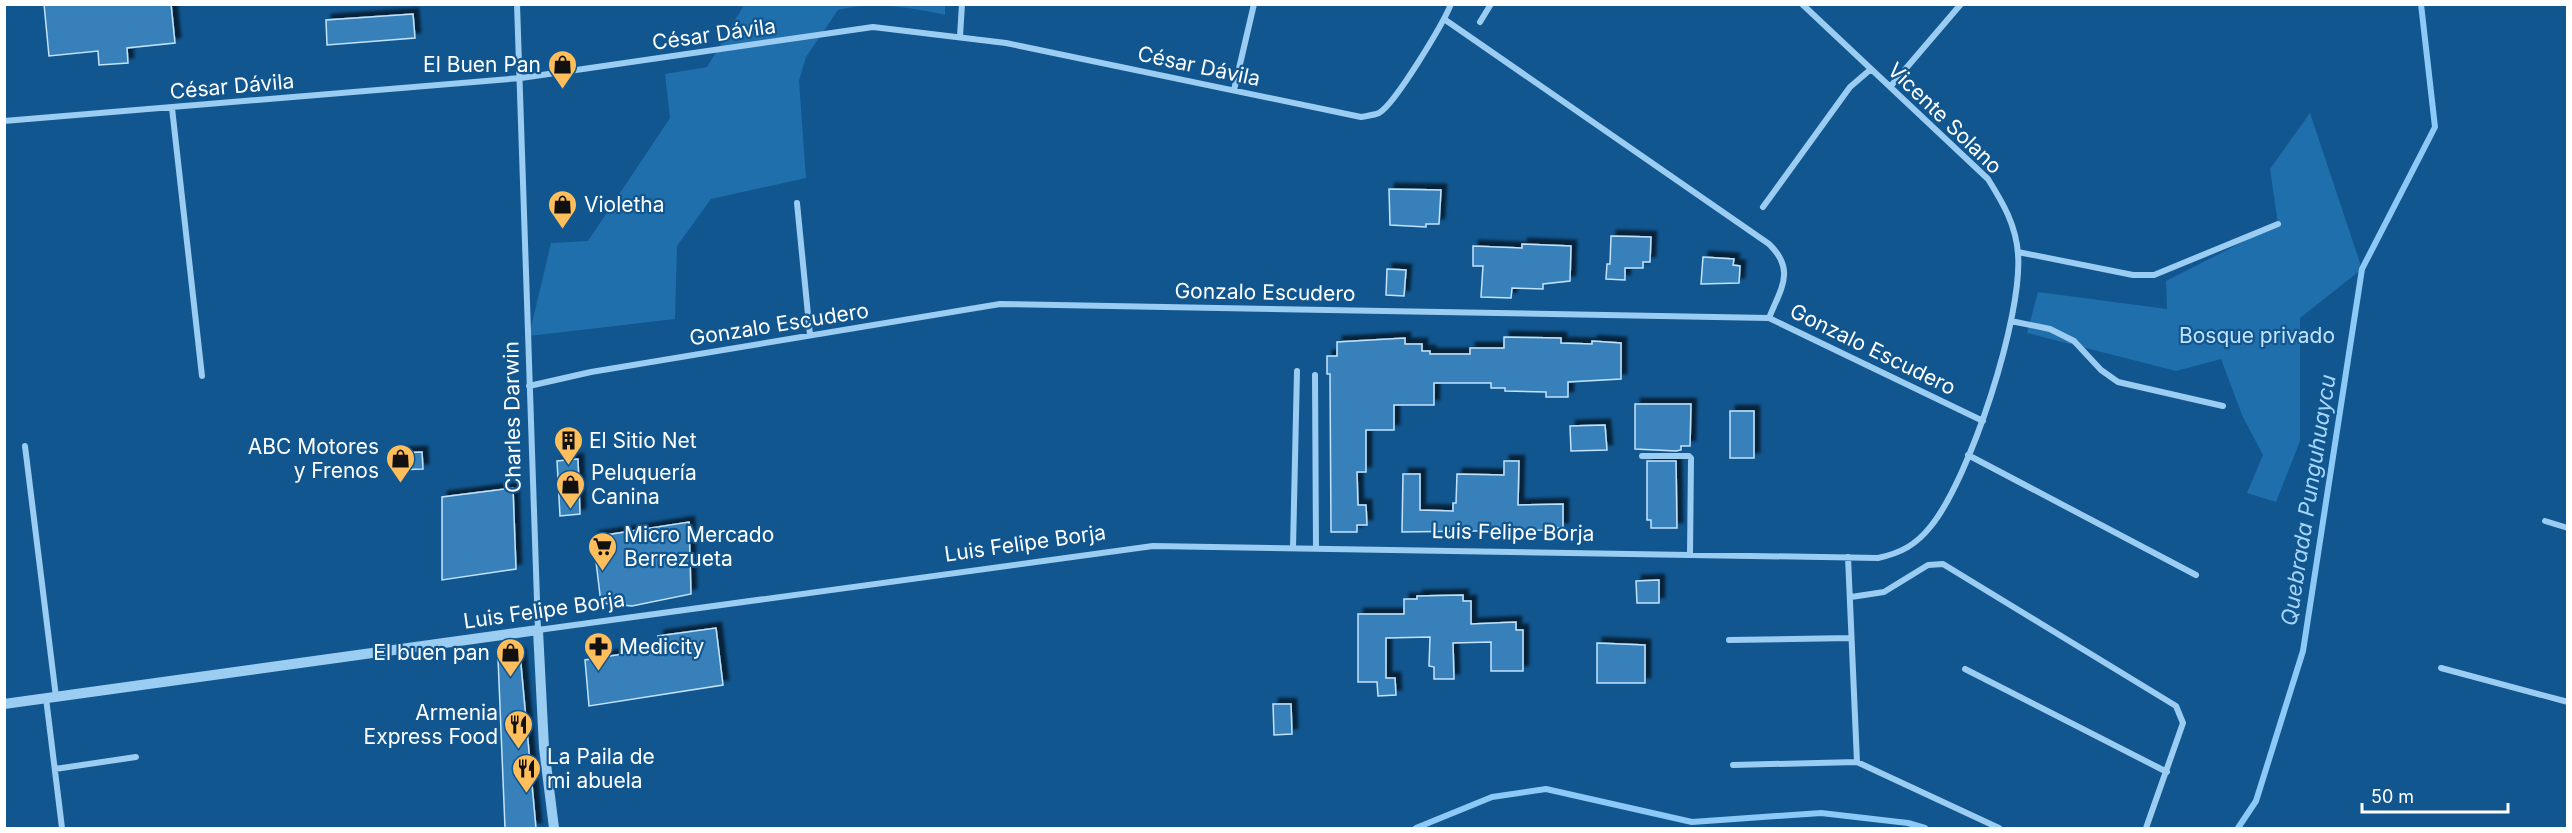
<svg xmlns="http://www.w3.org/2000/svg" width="2572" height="833" viewBox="0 0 2572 833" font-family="Inter,sans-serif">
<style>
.green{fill:#1f6fad}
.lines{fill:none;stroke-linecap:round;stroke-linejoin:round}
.stream{stroke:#8cc9f6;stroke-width:6}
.building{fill:#3980b9;stroke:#c2e3fd;stroke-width:1.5;filter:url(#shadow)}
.minor{stroke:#9bccf2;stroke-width:6}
.tertiary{stroke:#9bccf2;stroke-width:10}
.labels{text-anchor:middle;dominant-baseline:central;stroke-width:4.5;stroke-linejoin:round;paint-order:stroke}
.street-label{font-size:21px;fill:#fff;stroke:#11568f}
.poi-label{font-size:21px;fill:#fff;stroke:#11568f;text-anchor:start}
.park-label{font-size:21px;fill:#c2e3fd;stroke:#11568f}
.water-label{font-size:22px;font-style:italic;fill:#a6d6fa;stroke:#11568f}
</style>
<defs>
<filter id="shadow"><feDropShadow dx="5.5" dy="-5.5" stdDeviation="1.5" flood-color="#0009"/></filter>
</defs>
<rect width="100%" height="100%" fill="#11568f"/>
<path class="green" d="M744 5H945V15C909 7 873 1 838 10L806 57 799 81 806 178 711 199 677 246 675 319 529 336 551 243 588 241 670 118 665 74 707 67Z
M2310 113 2362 269 2300 318V441L2276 502 2247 493 2263 455 2242 415 2221 359 2176 371 2027 333 2038 292 2167 309 2166 281 2278 224 2270 169Z"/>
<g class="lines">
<path class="stream" d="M1416 828 1492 797 1546 789 1692 822 1821 813 1908 823 1925 828
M2238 828 2256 801 2303 651 2362 269 2435 127 2421 4"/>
</g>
<path class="building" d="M44 4H171L175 43 127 48 128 63 99 65 98 51 49 56Z
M413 14 415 38 327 45 326 20Z
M1389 189 1441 190 1439 224H1426V227L1390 225Z
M1611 236 1651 237 1650 262H1643V268H1625V280L1606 279 1607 264H1610Z
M1522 244 1571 246 1570 281 1543 284V289L1512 288 1511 298 1481 297 1483 266H1473V246L1522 248Z
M1703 257 1734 259 1733 265 1740 266 1739 283 1701 284Z
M1387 269 1406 270 1404 296 1386 295Z
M1504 337 1561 338V343L1592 344V341L1621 343V379L1568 382V397H1546V392L1505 391V388H1491V383H1434V405H1394V430H1366V472H1357L1358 505H1366L1367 525H1357V532H1331L1330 374H1327V356H1337V342L1405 338V344H1422V351H1430V354H1470V348H1504Z
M1635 404H1691L1690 446H1681V450L1676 451 1635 449Z
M1730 411H1754V458H1730Z
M1605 425 1607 450 1571 451 1570 426Z
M422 452 423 469 394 470 393 453Z
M578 459 580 514 560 516 557 461Z
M1504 461H1519L1518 505 1563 504V528H1546V530L1402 532 1403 474H1420V510L1453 511V503H1456L1457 474 1504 475Z
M1647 461H1676L1677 528H1651V520H1647Z
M513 488 516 569 442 580V497Z
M689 522 691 594 632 606 601 603 593 537Z
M1659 580V603H1637L1636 581Z
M1463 595V601H1471V624L1516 622V630H1523V671H1491V642L1453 643 1454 679H1434V667L1429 666 1430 637 1386 638V678H1395L1396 695 1378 696 1377 682H1358V614H1404V599H1417V596Z
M716 628 723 685 589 706 585 660 661 648 658 636Z
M1597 643 1645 645V683H1597Z
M520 654 536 828H505L498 658Z
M1273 704H1291L1292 734 1274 735Z"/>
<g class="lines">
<path class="minor" d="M517 4 538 630 1153 546 1878 558C1901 553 1916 545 1931 526 1970 478 2023 316 2018 254 2016 225 2003 203 1988 179L1802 4
M1444 19 1769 244C1796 270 1781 288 1769 318
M1480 22 1491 4
M960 36 962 4
M1890 87 1961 4
M1234 90 1254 4
M172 108 202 376
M4 121 521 78 873 27 1006 43 1361 117C1366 116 1375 115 1379 113 1395 104 1443 24 1451 4
M797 203 810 335
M1763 207 1850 87 1871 69
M2018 252 2133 275H2154L2278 224
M2011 321 2050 329 2074 341 2101 370 2118 382 2223 406
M1315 375 1316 548
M529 386 591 372 1000 304 1769 318 1983 421
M25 446 56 697
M1968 455 2196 575
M1642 456H1689L1691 458 1690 555
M2545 521 2568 528
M1293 548 1297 371
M1848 557 1857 762
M1851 597 1884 592 1928 565 1943 564 2176 706 2183 723 2146 828
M1729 640 1851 638
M2441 668 2568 702
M1965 669 2167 772
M46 698 62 828
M1733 765 1857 762 1999 828
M55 769 136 757"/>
<path class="tertiary" d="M4 704 538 630 544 748 554 828"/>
</g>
<defs>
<symbol id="shop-pin" viewBox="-11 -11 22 30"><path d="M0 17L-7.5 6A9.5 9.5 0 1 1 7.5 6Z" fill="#ffbe5c" stroke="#11568f"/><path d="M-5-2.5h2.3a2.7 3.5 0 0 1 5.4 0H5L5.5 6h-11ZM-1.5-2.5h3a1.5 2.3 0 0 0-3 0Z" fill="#111"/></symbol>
<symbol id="building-pin" viewBox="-11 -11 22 30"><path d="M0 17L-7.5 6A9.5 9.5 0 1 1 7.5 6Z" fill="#ffbe5c" stroke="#11568f"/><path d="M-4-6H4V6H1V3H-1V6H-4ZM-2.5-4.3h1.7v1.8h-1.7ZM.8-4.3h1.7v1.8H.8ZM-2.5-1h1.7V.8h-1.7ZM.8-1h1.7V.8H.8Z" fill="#111"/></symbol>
<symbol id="supermarket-pin" viewBox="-11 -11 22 30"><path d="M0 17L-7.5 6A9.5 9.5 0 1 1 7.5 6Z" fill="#ffbe5c" stroke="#11568f"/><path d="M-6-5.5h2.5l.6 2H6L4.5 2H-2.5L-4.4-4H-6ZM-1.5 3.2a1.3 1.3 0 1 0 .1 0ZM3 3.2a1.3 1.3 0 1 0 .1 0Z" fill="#111"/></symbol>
<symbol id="pharmacy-pin" viewBox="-11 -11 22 30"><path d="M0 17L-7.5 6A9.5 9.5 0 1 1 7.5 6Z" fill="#ffbe5c" stroke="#11568f"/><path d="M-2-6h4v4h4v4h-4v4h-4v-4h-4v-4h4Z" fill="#111"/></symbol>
<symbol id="restaurant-pin" viewBox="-11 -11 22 30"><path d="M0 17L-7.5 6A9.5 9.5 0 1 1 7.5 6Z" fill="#ffbe5c" stroke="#11568f"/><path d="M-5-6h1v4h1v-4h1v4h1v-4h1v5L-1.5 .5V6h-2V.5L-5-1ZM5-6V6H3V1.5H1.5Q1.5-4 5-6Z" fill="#111"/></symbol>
</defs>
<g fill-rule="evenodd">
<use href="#shop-pin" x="546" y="48" width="33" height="45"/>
<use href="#shop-pin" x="546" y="188" width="33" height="45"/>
<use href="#building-pin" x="552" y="424" width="33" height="45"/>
<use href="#shop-pin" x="384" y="442" width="33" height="45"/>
<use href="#shop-pin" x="554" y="468" width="33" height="45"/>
<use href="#supermarket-pin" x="586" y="530" width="33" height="45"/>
<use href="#pharmacy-pin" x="582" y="630" width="33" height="45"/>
<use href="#shop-pin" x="494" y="636" width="33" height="45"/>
<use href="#restaurant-pin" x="502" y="708" width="33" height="45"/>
<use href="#restaurant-pin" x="510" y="752" width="33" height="45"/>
</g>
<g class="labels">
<g class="street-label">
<text transform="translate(714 34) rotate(-8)">César Dávila</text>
<text transform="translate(1199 66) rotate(12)">César Dávila</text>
<text transform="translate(232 86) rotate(-5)">César Dávila</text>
<text transform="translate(1945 118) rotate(44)">Vicente Solano</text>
<text transform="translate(1265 292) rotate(1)">Gonzalo Escudero</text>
<text transform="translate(779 324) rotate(-9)">Gonzalo Escudero</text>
<text transform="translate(1873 349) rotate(26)">Gonzalo Escudero</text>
<text transform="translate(512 417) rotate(-91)">Charles Darwin</text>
<text transform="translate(1513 532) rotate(1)">Luis Felipe Borja</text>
<text transform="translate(1025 543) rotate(-8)">Luis Felipe Borja</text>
<text transform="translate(544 610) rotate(-8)">Luis Felipe Borja</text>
</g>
<g class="poi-label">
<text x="541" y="64" text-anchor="end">El Buen Pan</text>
<text x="584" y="204">Violetha</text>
<text x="589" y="440">El Sitio Net</text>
<text x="379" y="446" text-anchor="end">ABC Motores<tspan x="379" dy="24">y Frenos</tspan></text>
<text x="591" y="472">Peluquería<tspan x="591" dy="24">Canina</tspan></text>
<text x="624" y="534">Micro Mercado<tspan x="624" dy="24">Berrezueta</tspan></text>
<text x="619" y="646">Medicity</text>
<text x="490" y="652" text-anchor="end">El buen pan</text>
<text x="498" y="712" text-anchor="end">Armenia<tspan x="498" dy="24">Express Food</tspan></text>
<text x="547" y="756">La Paila de<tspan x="547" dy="24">mi abuela</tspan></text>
</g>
<g class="park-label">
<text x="2257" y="335">Bosque privado</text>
</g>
<g class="water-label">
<text transform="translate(2308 500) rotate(-81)">Quebrada Punguhuaycu</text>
</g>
</g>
<rect width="2572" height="833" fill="none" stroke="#ffffff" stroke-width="12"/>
<path d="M2362 803v9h146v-9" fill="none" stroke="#ffffff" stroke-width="3"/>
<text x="2371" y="803" font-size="18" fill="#ffffff" stroke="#11568f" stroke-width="4.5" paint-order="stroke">50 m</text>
</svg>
